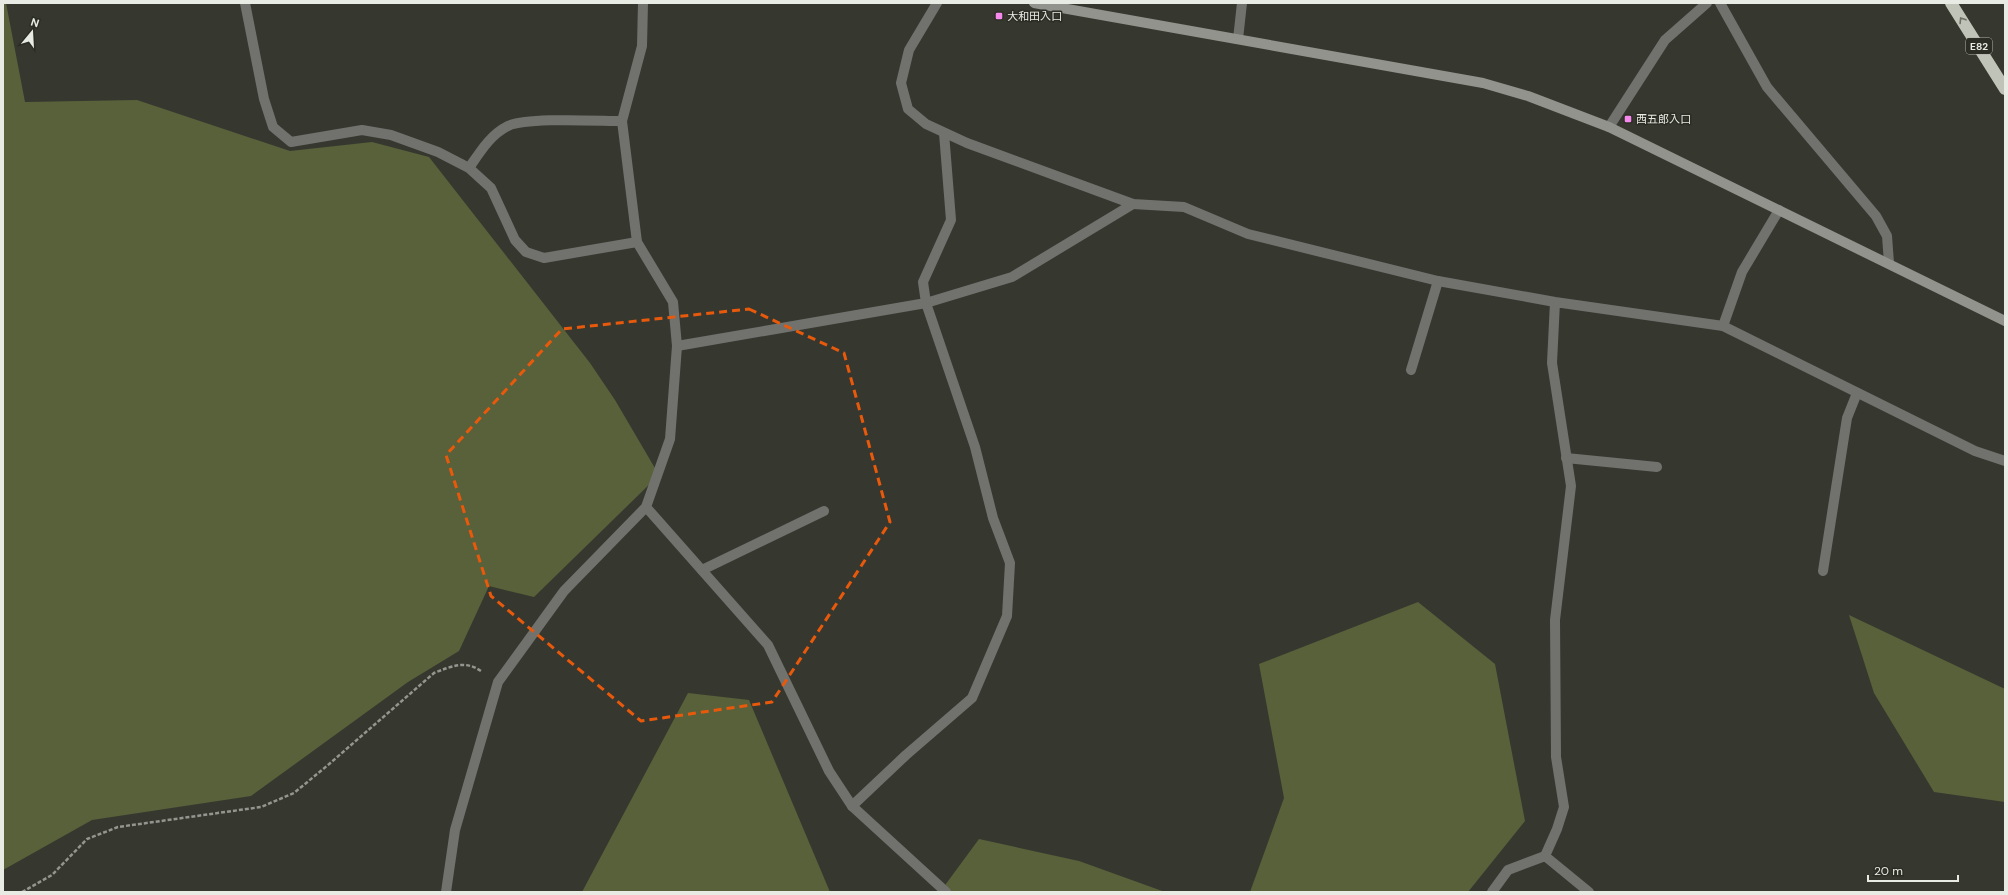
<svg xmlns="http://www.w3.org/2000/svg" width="2008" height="895" viewBox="0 0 2008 895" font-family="'DM Sans','Noto Sans JP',sans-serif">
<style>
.green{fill:#58613a}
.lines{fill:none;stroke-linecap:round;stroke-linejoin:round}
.path{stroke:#93958e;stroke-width:2.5;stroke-dasharray:4 2;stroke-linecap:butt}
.lane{stroke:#71726e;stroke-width:10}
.street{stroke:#71726e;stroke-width:10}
.secondary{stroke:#91938c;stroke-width:10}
.highway{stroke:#c0c3b7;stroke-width:12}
.oneway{stroke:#6f7167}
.marked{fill:none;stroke:#e8590c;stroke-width:3;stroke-dasharray:8 5;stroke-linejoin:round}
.poi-dot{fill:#f589ee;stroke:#2c2e25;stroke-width:1.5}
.labels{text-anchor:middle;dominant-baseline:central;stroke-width:3;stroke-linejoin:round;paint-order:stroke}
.shield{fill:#2c2e25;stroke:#b0b2ab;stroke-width:1}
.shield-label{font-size:10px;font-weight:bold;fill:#e8eae4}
.poi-label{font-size:11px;fill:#e8eae4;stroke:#2c2e25;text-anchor:start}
</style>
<rect width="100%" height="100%" fill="#36382f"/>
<path class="green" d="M3 3H6L25 102 137 100 290 151 372 142 429 157 590 363 615 400 659 475 534 597 489 586 459 651 408 682 251 796 92 820 3 870Z
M1418 602 1495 664 1525 821 1468 892H1250L1284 798 1259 664Z
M1849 615 2005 689V802L1934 792 1874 693Z
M688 693 749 700 830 892H582Z
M979 839 1079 861 1165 892H940Z"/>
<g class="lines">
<path class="path" d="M22 892 52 875 87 839 118 827 261 807 294 793 328 765 434 673C452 666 465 660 481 671"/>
<path class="lane" d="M245 3 264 99 273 127 291 142 362 130 391 135 438 152 469 168 491 188 515 240 526 252 544 258 637 242
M1238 39 1242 3
M1609 127 1665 40 1707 3
M469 168C480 152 490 135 508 126 527 117 598 121 622 121
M1723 326 1742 272 1779 210
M677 346 926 303 1012 277 1133 204
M1411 370 1438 281
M1566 458 1657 467
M702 570 824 511
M1823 571 1847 418 1857 393
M852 806 906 755 972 698 1007 616 1010 563 993 518 975 447 926 303 923 282 951 220 944 133"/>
<path class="street" d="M937 3 909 50 901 83 908 109 926 124 967 143 1133 204 1184 207 1248 234 1438 281 1555 302 1723 326 1975 451 2005 461
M1720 3 1767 87 1876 216 1887 236 1889 263
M646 507 768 645 829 771 852 806 946 892
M1545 856 1589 892
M446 892 455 830 498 682 564 591 646 507 670 439 677 346 673 302 637 242 622 121 642 46 643 3
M1492 892 1508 870 1545 856 1557 829 1564 807 1556 757 1555 620 1571 486 1552 363 1555 302"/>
<path class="secondary" d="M1034 3 1483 83 1528 96 1609 127 2005 321"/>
<path class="highway" d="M1951 3 2005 89"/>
</g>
<defs><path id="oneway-chevron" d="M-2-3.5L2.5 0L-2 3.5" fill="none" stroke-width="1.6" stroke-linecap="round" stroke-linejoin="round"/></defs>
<use class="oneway" href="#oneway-chevron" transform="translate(1962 20) rotate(-122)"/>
<path class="marked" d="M749 309 844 353 890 522 772 702 641 721 491 596 446 455 562 329Z"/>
<g class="poi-dot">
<rect x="995" y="12" width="8" height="8" rx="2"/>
<rect x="1624" y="115" width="8" height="8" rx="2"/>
</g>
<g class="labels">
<rect class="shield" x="1966" y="38" width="26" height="16" rx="3"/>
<g class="shield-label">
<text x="1979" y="46">E82</text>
</g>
<g class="poi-label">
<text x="1007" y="16">大和田入口</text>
<text x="1636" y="119">西五郎入口</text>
</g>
</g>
<rect width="2008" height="895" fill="none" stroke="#e8eae4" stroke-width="8"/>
<g transform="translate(32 32) rotate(18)" stroke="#2c2e25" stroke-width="3" paint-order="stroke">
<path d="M0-3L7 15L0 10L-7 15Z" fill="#e8eae4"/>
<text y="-6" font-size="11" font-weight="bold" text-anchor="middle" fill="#e8eae4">N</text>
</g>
<path d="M1868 875v6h90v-6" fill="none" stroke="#e8eae4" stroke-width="2"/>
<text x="1874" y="875" font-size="12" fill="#e8eae4" stroke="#2c2e25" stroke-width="3" paint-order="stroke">20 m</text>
</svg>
